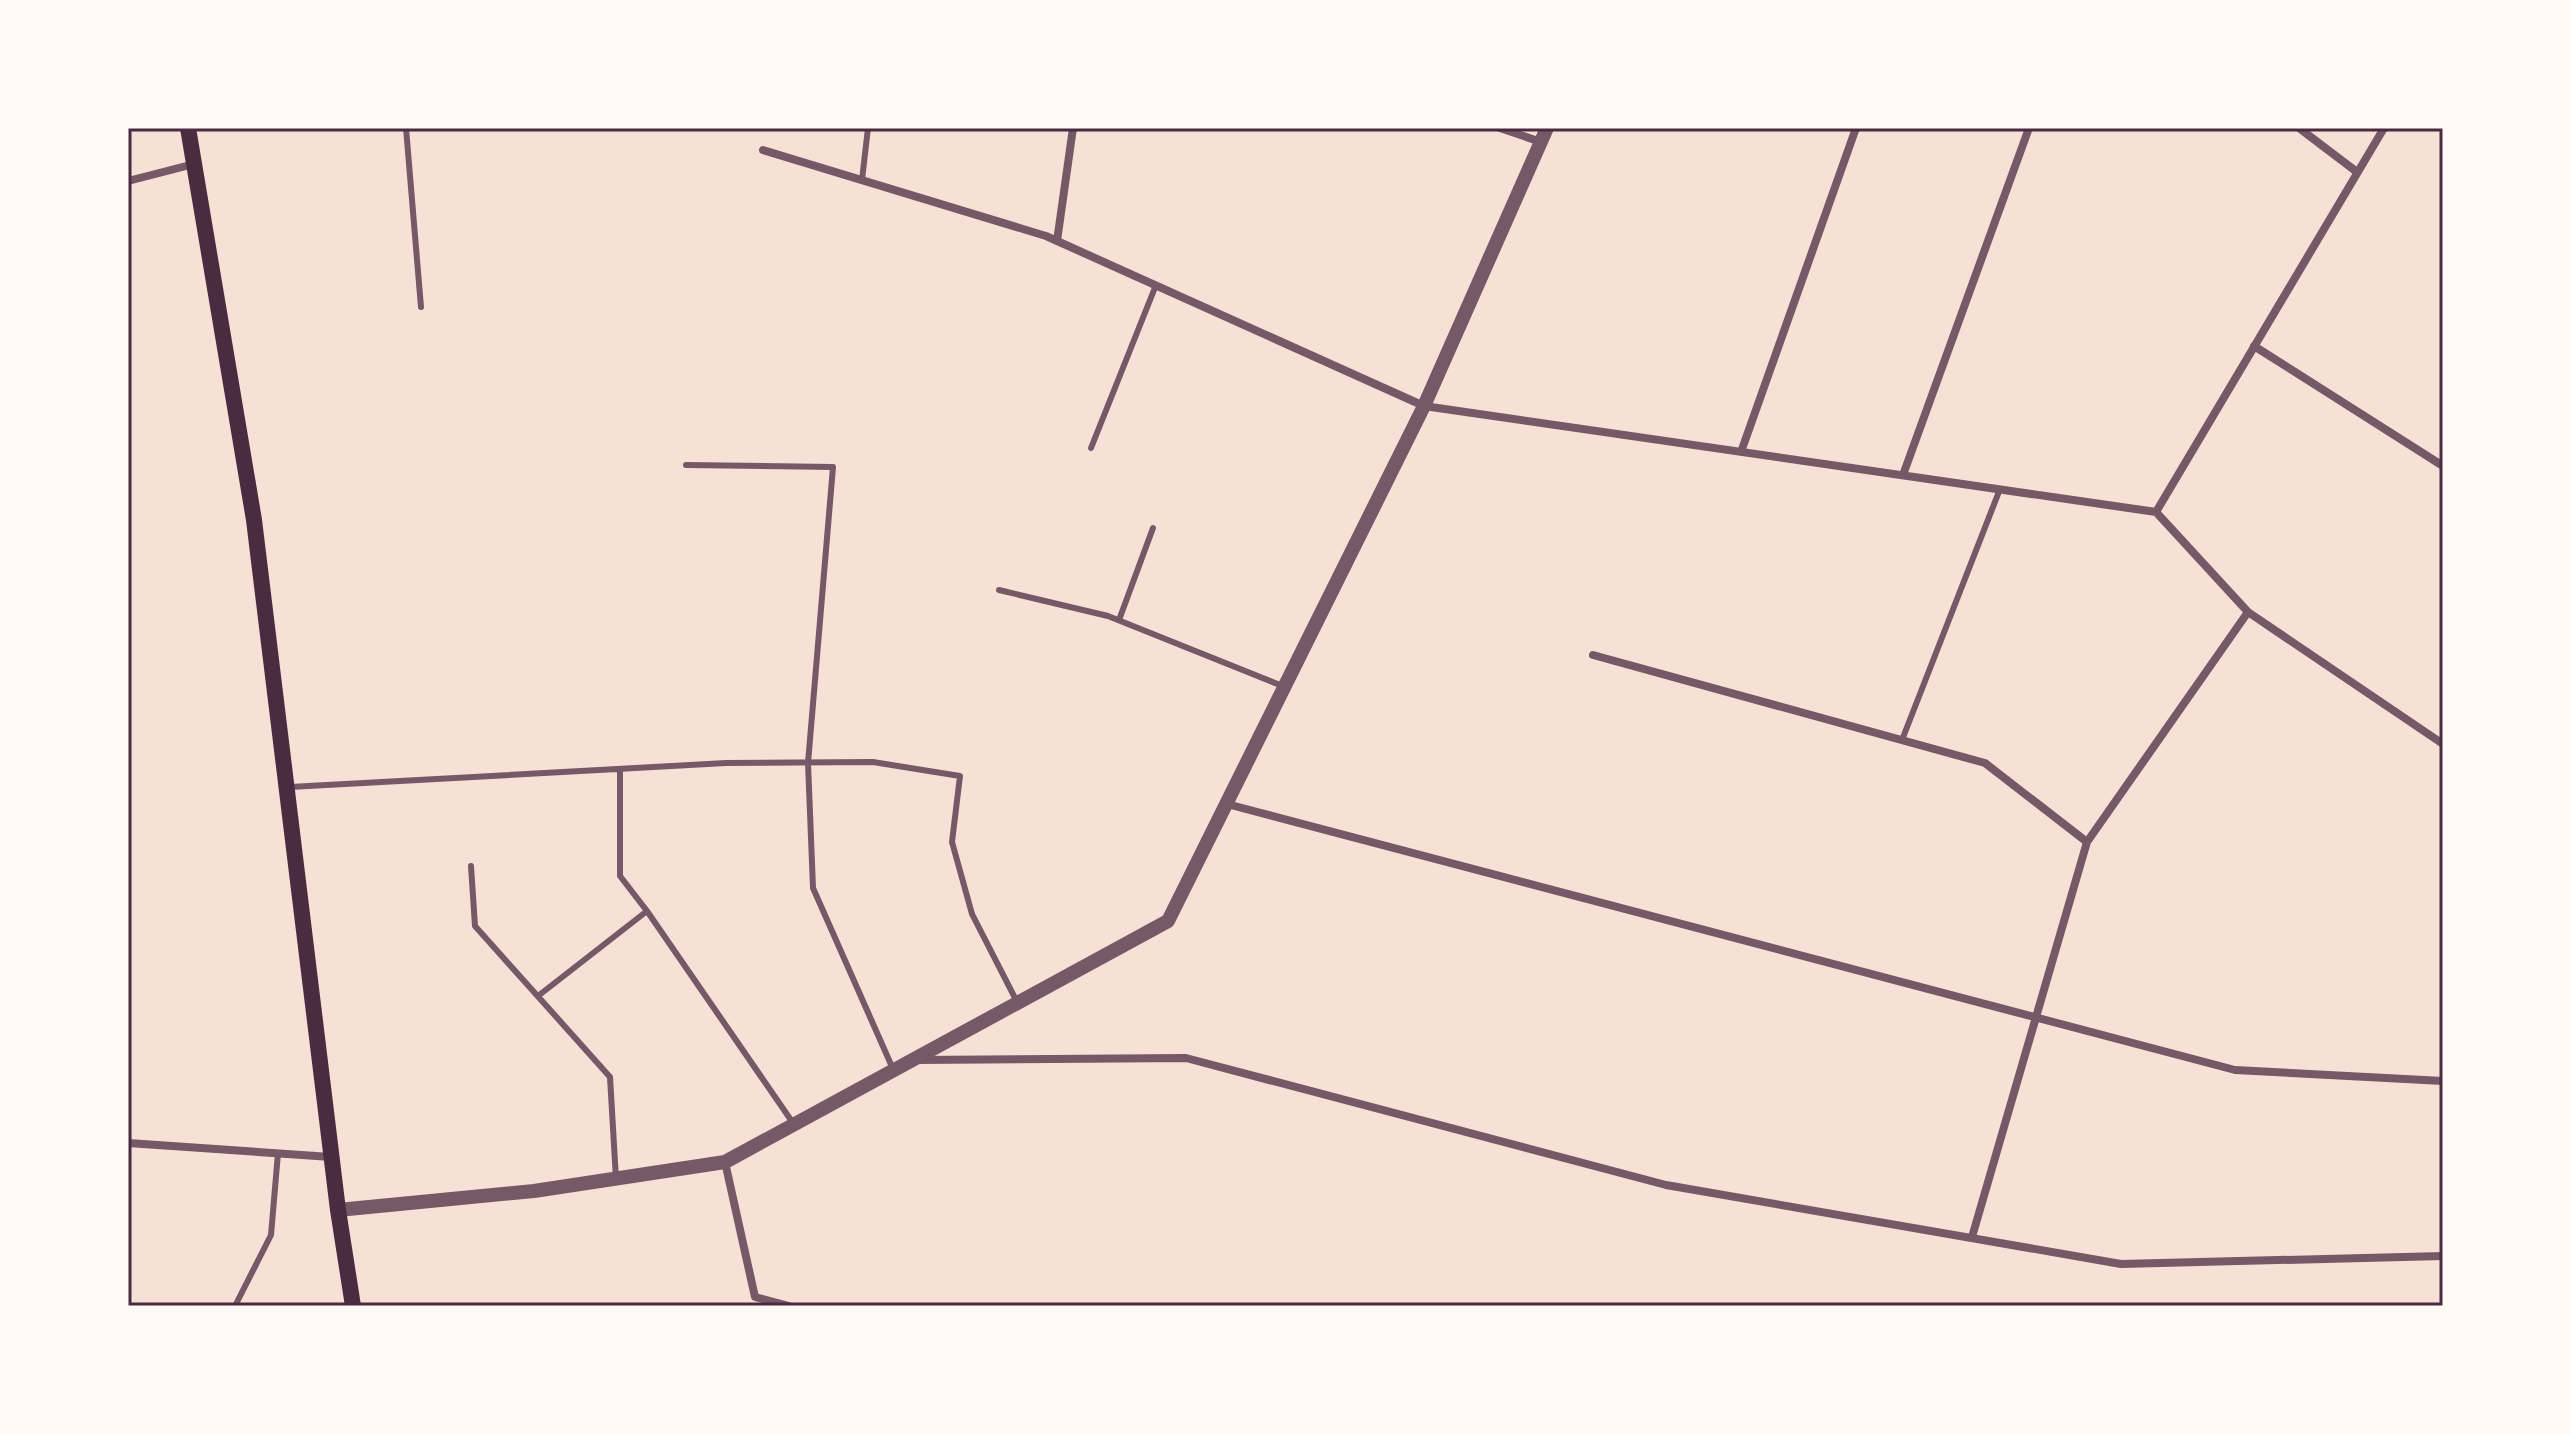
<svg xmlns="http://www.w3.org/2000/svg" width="2571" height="1434" viewBox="0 0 2571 1434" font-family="'Open Sans',sans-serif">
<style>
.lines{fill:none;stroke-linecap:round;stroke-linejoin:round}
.service{stroke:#755966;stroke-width:6}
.minor{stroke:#755966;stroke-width:8}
.tertiary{stroke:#755966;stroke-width:14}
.secondary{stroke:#4a2c40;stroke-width:16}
.neatline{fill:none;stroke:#4a2c40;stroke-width:3}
</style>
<rect width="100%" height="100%" fill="#f7e1d7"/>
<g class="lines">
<path class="service" d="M406 128 421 307
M862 180 868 128
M1091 448 1156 285
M686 465 833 467 808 763 813 888 893 1069
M999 590 1108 616 1285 687
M1119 620 1153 528
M1902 740 2000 489
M620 769V876L647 911 793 1123
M290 787 726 763 873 762 960 776 952 842 972 914 1017 1002
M471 866 475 926 610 1077 616 1179
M538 996 647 911
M235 1306 271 1235 278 1153"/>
<path class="minor" d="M1500 128 1541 142
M2299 128 2357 172
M763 150 1046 236 1424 406 2156 512 2248 612 2443 744
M128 181 194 164
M1057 241 1073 128
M2254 346 2443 466
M1741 452 1856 128
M1903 475 2029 128
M2156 512 2384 128
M1593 655 1985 763 2087 842
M1227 804 2235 1070 2443 1081
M917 1060 1186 1058 1666 1185 2121 1264 2443 1256
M128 1143 331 1157
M725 1162 755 1297 789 1306
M1972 1237 2087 842 2248 612"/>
<path class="tertiary" d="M338 1210 534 1191 725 1162 1168 921 1424 406 1547 128"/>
<path class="secondary" d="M188 128 254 520 338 1210 353 1306"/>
</g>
<rect width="2571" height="1434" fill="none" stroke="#fffaf5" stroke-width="260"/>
<rect x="130" y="130" width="2311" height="1174" class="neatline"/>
</svg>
